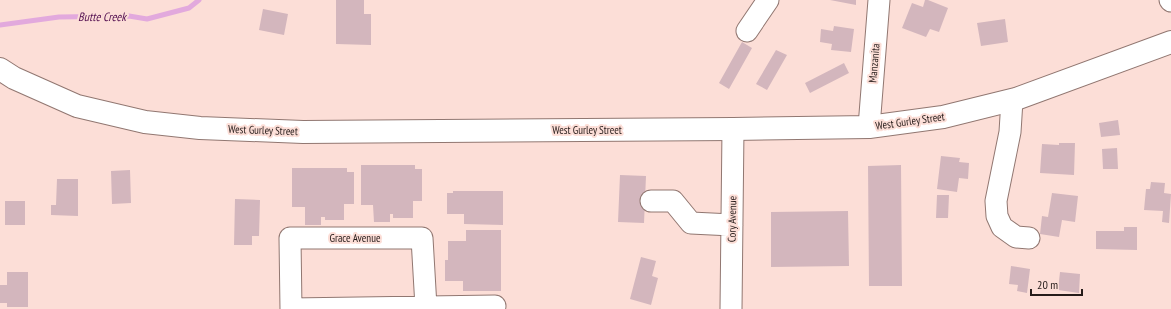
<svg xmlns="http://www.w3.org/2000/svg" width="1171" height="309" viewBox="0 0 1171 309" font-family="'PT Sans Narrow',sans-serif">
<style>
.lines{fill:none;stroke-linecap:round;stroke-linejoin:round}
.stream{stroke:#e2a9dd;stroke-width:5}
.building{fill:#d3b6bd}
.minor-casing{stroke:#917771;stroke-width:23}
.major-casing{stroke:#917771;stroke-width:24}
.minor{stroke:#fff;stroke-width:21}
.major{stroke:#fff;stroke-width:22}
.labels{text-anchor:middle;dominant-baseline:central;stroke-width:4;stroke-linejoin:round;paint-order:stroke}
.street-label{font-size:11px;fill:#261c1a;stroke:#fcded7}
.water-label{font-size:12px;font-style:italic;fill:#541051;stroke:#fcded7}
</style>
<rect width="100%" height="100%" fill="#fcded7"/>
<g class="lines">
<path class="stream" d="M0 25 59 17 129 16 147 19 189 8 199 0"/>
</g>
<path class="building" d="M336 0H364V14H371V45L336 44Z
M830 0H856V5Z
M925 0H928L948 8 939 32 930 29 926 37 902 28 912 3 923 7Z
M263 9 288 14 284 35 259 30Z
M1005 19 1008 42 981 46 977 23Z
M834 26 854 29 851 52 831 50 832 44 820 42 821 29 833 31Z
M742 42 752 48 729 89 719 83Z
M776 50 787 55 767 90 756 84Z
M844 63 849 73 810 93 805 83Z
M1118 120 1120 135 1101 137 1099 123Z
M1059 143H1075L1074 175 1040 173 1042 144 1059 145Z
M1117 148 1118 169H1103L1102 149Z
M941 156 960 158 959 162 969 163 968 179 959 178 957 192 937 189Z
M361 165H415V169H422V201H413V218H393V214H390V222H374L373 205H361Z
M901 165 902 286H869L868 166Z
M292 168H347V172H354V204H344V220H325V217H321V225H305V207H292Z
M130 170 131 203 112 204 111 171Z
M620 175 646 176 644 223 618 222Z
M57 179H78V216L51 215V205H56Z
M1151 182 1165 183 1164 193 1171 194 1169 223 1162 222 1163 211 1144 210 1146 189H1150Z
M453 191H503V225L464 224V214H447V193H453Z
M1052 193 1078 196 1075 222 1062 220 1059 237 1040 234 1042 216 1048 217Z
M937 195H949L948 218H936Z
M235 199 260 200 259 236H252V245H234Z
M5 201H25V225H5Z
M848 211 849 266 771 267V212Z
M1124 227H1137V250L1096 249V231H1124Z
M466 230H501V291H463V281H445V260H448V241H466Z
M641 257 656 261 652 276 658 278 651 305 630 299Z
M1011 266 1030 269 1027 293 1017 291 1018 285 1009 284Z
M7 272H28V307H7V303H0V285H7Z
M1060 272 1080 274 1079 293 1058 290Z"/>
<g class="lines">
<defs>
<path id="minor" d="M1170 0 1171 1
M747 31 768 0
M1012 100 1010 132 996 201 997 216 1002 227 1016 237 1029 238
M869 127 879 0
M651 201H673L691 223 732 225
M291 309 290 238H422L426 307
M291 309 495 306
M731 309 733 129"/>
<path id="major" d="M0 69 14 78 77 106 145 122 200 128 303 132 733 129 869 127 943 117 1016 99 1171 42"/>
</defs>
<use href="#minor" class="minor-casing"/>
<use href="#major" class="major-casing"/>
<use href="#minor" class="minor"/>
<use href="#major" class="major"/>
</g>
<g class="labels">
<g class="street-label">
<text transform="translate(874 63) rotate(-85)">Manzanita</text>
<text transform="translate(910 121) rotate(-8)">West Gurley Street</text>
<text transform="translate(263 130) rotate(2)">West Gurley Street</text>
<text x="587" y="130">West Gurley Street</text>
<text transform="translate(732 219) rotate(-89)">Cory Avenue</text>
<text x="355" y="238">Grace Avenue</text>
</g>
<g class="water-label">
<text x="102" y="16">Butte Creek</text>
</g>
</g>
<path d="M1031 289v6h51v-6" fill="none" stroke="#261c1a" stroke-width="2"/>
<text x="1037" y="289" font-size="12" fill="#261c1a" stroke="#fcded7" stroke-width="3" paint-order="stroke">20 m</text>
</svg>
